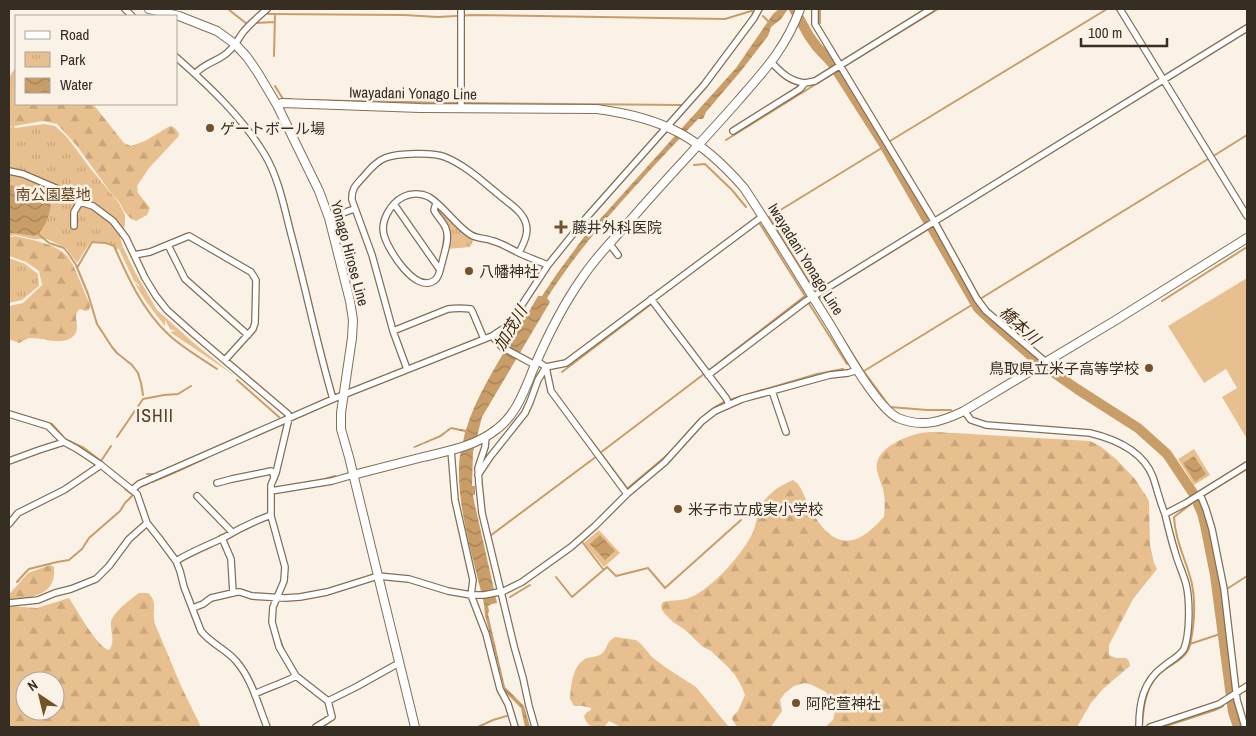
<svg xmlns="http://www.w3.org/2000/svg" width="1256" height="736" viewBox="0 0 1256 736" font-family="'Archivo Narrow','Noto Sans JP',sans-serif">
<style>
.grass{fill:#e8c08f}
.forest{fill:url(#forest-firs);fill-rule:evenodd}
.park{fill:url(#park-tufts)}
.water{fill:url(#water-waves)}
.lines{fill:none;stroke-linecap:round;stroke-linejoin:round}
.stream{stroke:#c89d68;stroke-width:2}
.river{stroke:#c89d68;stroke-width:10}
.street-casing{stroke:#846f55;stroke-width:8}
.secondary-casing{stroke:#846f55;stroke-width:10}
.street{stroke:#fff;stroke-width:5.5}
.secondary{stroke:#fff;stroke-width:8}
.poi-dot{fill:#725228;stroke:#fbf2e7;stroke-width:2}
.labels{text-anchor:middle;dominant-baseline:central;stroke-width:5;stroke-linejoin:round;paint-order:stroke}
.street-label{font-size:15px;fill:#362d23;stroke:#fbf2e7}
.poi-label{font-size:15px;fill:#362d23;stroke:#fbf2e7;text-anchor:start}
.park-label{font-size:15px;fill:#62441b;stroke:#fbf2e7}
.water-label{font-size:16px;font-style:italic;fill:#3d2a12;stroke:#fbf2e7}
.quarter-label{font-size:18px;letter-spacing:1px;fill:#523f27;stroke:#fbf2e7}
</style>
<defs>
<pattern id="forest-firs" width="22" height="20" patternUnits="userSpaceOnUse" patternTransform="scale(1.25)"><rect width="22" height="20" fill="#e8c08f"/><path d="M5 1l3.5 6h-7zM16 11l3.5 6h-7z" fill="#c8a57b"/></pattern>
<pattern id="park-tufts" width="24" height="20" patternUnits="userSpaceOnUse" patternTransform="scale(1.25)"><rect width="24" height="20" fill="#e8c08f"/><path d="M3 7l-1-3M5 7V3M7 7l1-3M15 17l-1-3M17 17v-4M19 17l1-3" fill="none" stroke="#c8a57b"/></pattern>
<pattern id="water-waves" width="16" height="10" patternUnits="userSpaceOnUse" patternTransform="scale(1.25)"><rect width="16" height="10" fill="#c89d68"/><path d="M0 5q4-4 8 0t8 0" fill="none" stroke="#a38055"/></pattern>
</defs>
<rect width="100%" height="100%" fill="#fbf2e7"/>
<path class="grass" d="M123 247 135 272 157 310 195 344 235 376 173 334 170 332 176 331 170 329 165 320V326C154 312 143 299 135 283L140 287 139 285 134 281 119 249Z
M1247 278V439L1222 397 1237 388 1226 369 1204 383 1168 326Z
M1194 449 1210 475 1194 485 1178 459Z
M599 530 620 553 604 567 584 543Z"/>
<path class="forest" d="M16 67V104H93L124 143 131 146 145 141 170 126C175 127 177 130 179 134L178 137 149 168 137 186 138 193 150 208 147 215 136 221 130 218 124 211 120 203 111 193 77 146 57 124 43 121 9 127V80L11 74Z
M15 236C31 240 55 243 67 256 75 265 83 290 89 302L90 307 89 310 85 311 80 309C71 315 81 326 75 334 65 348 43 337 29 338 26 339 22 342 19 343L9 339V306L23 303 42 285 39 271 26 262 9 256V237Z
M936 432 1090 441 1100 446 1116 459 1135 479 1144 493 1149 501 1150 545 1154 563 1157 569 1133 599 1109 645V655L1116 658H1126L1129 661 1130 666 1103 689 1091 703 1077 727H825L833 720 835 712 826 692 812 685 805 683 794 686 785 693 780 700 782 711 771 727H737L732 719 733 716 738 711 745 695 742 687 735 675 728 667 711 651 703 647 684 629 673 622 666 615 662 610 661 605 663 602C670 600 678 601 686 599 709 592 740 557 751 536 755 529 756 521 758 514 763 496 777 487 793 480 801 485 802 492 806 499 814 518 831 548 856 539 867 535 876 525 884 517 885 507 885 498 883 489 881 481 875 471 877 463 880 447 906 436 921 433 925 432 931 432 936 432Z
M50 565 54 567C57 597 30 597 9 600V594L13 590 28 573Z
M139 593H148C159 603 151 610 155 624L181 686 201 727H9V606L37 608 69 598C77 610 97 647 109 650 116 641 110 632 111 622 112 613 132 598 139 593ZM25 681H55V711H25Z
M615 637 636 640 641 644 652 657 665 667 696 687 729 727H621L609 721 604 727C593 727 587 728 584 716L587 712 591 710V708L583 706H574L570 699C571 687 572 666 585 659 589 657 595 657 600 655 605 652 606 647 609 642 610 640 613 638 615 637Z"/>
<path class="park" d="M44 124 55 126 67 137 90 168 119 203 125 215V225L120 237 123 247 116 250 114 245 106 242 91 241 77 263 66 248 47 239H33L16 235 9 236V128L14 126 15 128Z
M439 209 468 236 474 239 470 247 448 249C453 229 447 227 437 211Z
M9 258 25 264 38 274 39 286 22 300 9 303Z"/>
<path class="water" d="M779 9H788L781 19 771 27 768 36 741 71 706 112 703 119H698C645 176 589 232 547 298L550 302 482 417 473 452 472 486H475V495H473L474 501 497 603 492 604 488 606 489 611 488 614 505 687 524 706 530 727H525L521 708 506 693 504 688 485 615 484 604C474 560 458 513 459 467 459 456 463 444 465 432L451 429 441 437 414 448 413 447 440 435 451 427 466 430C477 392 504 354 523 320H524L538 296H542L556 275 584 237 736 68 773 14Z
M9 184C14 186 19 189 24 190 34 192 46 188 51 197 51 211 47 228 35 236L15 233H9Z
M1194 456 1206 474 1195 482 1183 463Z
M600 535 615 551 605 560 590 544Z"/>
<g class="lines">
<path class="stream" d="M228 9 247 24
M268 14 404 15 438 17 473 15 725 19 751 11 754 12
M763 16 770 23
M256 23 274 22
M820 23V9
M274 56 275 14
M846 65 938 9
M275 86 283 99H291
M302 100 458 103V81
M466 103 682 105
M726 140 837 71
M890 141 1107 9
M1215 155 1247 135
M694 165 705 164 732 190 746 207
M932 227 821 295 819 300 862 369 890 407 927 410H951
M37 233 49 243 64 248 68 253 76 265 88 294 97 324 112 347 117 353 132 365 138 373 141 383 143 395
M77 268 92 242 106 243 114 246C128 278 143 311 169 335 183 348 201 358 217 369
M813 288 769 217 885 146
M980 299 1208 159
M1162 301 1247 247
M808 302 847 364
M708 371 805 296 760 224
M864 371 975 303
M562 372 650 305
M237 380 279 417
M729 400 817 374 843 369
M9 411 52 424 65 439 84 448 101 461 111 446
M117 437 143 399 164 395 178 394 191 386
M591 440 627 488
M675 447C690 430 703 413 724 402
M600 453 704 374
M178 471 206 458
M147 474H157
M112 477 115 481
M325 479 335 476
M117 482 122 485
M152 482 176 472
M140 487 149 483
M628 488 672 451
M1204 495 1247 469
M490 536 597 456
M583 543 603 569
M556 577 572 597 607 567 616 576 648 568 665 588 741 520
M17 582 25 573 29 569 57 562 69 560 82 549 89 538 120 511 125 503 133 495 125 489
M1227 589 1247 576
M510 597 530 585
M280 639 284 650
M1190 644 1223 633
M1246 691H1247
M478 727 493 720 510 715
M1142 727C1143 711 1145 689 1157 676 1167 665 1186 661 1190 645 1194 626 1196 604 1192 584 1187 562 1175 541 1174 517L1191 504
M1163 727 1215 710 1223 706"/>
<path class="river" d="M794 9 809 36 817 47 832 63 883 143 978 308 995 324 1037 361 1077 389 1138 428 1167 454 1193 493 1202 513 1205 525 1215 575 1233 712 1238 727"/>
<defs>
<path id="street" d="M125 9 132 16
M815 9V24L934 221 977 299 986 311 1046 362
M1120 9 1247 216
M176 57C209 86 242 117 265 155 279 179 284 207 291 234 306 289 317 345 333 399
M771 62C782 73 789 81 805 83
M195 74C205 62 221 61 230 50 236 45 239 37 244 31 251 23 259 16 267 9
M461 107V9
M733 131 800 89 805 83 815 81 931 9
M9 171 23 174 65 192 80 202 93 206 113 221 126 238 145 278 156 296 167 310 195 335 288 414 289 418 276 473 271 485V516L285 567 284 581 273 607 272 622 279 647 296 676 328 701 356 687 399 663
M436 203 434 210C437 217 444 222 446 229 450 239 444 253 442 263 440 268 440 276 435 280 416 295 388 250 384 235 380 221 391 203 403 197 411 193 421 193 429 197 444 206 456 226 471 235 478 239 486 238 493 241 501 243 509 248 517 252 527 257 538 261 548 265
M394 204 440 270
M329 218 354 209
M74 226V212L80 202
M609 243 618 255
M168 245 185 279 248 335
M134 255 150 252 189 236 251 272 256 280 255 323 253 329 225 360
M651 299 726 398 729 404
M393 331 448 309C456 308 463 308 471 309L473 313 484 339
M492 336 502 347 535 365
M537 361 546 367 566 363 763 216
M546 367 551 391 627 494
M407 369 393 331 372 255 352 200C351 188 357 184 365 175 371 168 377 161 385 158 397 153 434 152 445 157 465 165 482 181 498 194 508 203 523 211 526 224 529 234 523 244 519 253
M708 375 806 301 1247 28
M772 391 786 432
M964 411 971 420 986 425 1090 433C1115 439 1143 451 1153 477 1157 489 1160 502 1165 514
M9 414 48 426 64 442
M486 437 485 447 478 468 479 484 482 513 514 646 523 678 529 706 535 727
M451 450 455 500 473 580 471 595 486 634 500 689 508 704 515 727
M9 461 39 450 64 442 77 449 101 465 137 494 147 523 159 538 176 561 180 571 184 587 201 631C211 644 226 649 236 661 252 679 258 705 267 727
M478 475 490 457 525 413 530 402 538 380 546 367
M217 483 232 479 271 471 273 472 274 478
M132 490 139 484 333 399 492 336 504 328 510 323 548 265 586 218 704 85 754 18 759 9
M271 491 332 481 353 475
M1200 494 1206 509 1212 529 1224 589 1237 700 1245 727
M197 496 232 532
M9 524 18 513 64 490 101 465
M222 538 231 559 233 593
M176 561C192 551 209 545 225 537 240 528 255 521 271 515
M9 603 38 600 55 593 71 589 96 579 109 566 129 539 147 523
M193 608 203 604 211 598 237 592H240L252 596 285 598 300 597 327 592 378 576 409 579 448 591 471 595H484L504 591 522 582 571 547 595 526 627 494 665 462 702 421 715 411 742 399 830 375 848 373 858 370
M255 694C268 687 282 684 296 676
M316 727 332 717 328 701
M1139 727C1139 703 1143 681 1164 666 1170 661 1180 656 1184 649 1190 634 1190 600 1186 584 1183 573 1178 563 1175 552 1171 539 1168 527 1165 514L1186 503 1247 465
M1150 727 1219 704 1247 686"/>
<path id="secondary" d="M149 9 179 16 217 31 235 44 247 57 258 73 277 105 319 191 329 218 350 301 353 320 352 338 341 413V429L349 457 415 727
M277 105 282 103 420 108 597 109C664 118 700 137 744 188 774 233 802 280 831 326 844 348 877 408 898 418 922 428 941 422 964 411L1116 320 1247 238
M353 475C377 469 400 463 423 457 448 451 476 446 497 429 518 413 525 388 535 365 548 335 563 305 582 278 595 258 612 241 628 223 663 182 701 143 737 102 764 71 786 48 800 9"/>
</defs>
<use href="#street" class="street-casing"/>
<use href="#secondary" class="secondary-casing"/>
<use href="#street" class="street"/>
<use href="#secondary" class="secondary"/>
</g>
<g class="poi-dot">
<circle cx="210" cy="128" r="5"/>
<path d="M558.5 219.5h5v5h5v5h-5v5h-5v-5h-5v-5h5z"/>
<circle cx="469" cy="271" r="5"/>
<circle cx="1149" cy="368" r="5"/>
<circle cx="678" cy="509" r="5"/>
<circle cx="796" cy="703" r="5"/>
</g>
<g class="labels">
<g class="street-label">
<text transform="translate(413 93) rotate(1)">Iwayadani Yonago Line</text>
<text transform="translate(350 253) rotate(75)">Yonago Hirose Line</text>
<text transform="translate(806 259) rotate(58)">Iwayadani Yonago Line</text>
</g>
<g class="poi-label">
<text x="220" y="128">ゲートボール場</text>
<text x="572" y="227">藤井外科医院</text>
<text x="479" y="271">八幡神社</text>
<text x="1139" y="368" text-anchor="end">鳥取県立米子高等学校</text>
<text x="688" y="509">米子市立成実小学校</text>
<text x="806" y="703">阿陀萱神社</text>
</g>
<g class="park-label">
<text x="53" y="194">南公園墓地</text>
</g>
<g class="water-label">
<text transform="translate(1020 325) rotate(42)">橋本川</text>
<text transform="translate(510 328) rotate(-59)">加茂川</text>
</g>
<g class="quarter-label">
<text x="155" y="415">ISHII</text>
</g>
</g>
<rect width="1256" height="736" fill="none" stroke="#362d23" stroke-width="20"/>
<rect x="15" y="15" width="162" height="90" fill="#fbf2e7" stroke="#aca399"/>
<rect x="25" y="31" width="25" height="8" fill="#ffffff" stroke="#aca399"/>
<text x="60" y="40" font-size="15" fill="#362d23">Road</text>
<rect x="25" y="52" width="25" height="15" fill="url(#park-tufts)" stroke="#aca399"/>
<text x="60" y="65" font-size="15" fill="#362d23">Park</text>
<rect x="25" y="78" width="25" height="15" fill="url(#water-waves)" stroke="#aca399"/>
<text x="60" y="90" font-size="15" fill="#362d23">Water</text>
<g transform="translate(40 696) rotate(325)"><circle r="24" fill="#fbf2e7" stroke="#aca399"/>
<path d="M0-4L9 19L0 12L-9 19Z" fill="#725228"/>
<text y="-8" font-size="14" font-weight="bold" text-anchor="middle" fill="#362d23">N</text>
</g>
<path d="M1081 38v8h86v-8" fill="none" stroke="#362d23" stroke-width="2.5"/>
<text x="1088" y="38" font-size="15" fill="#362d23" stroke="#fbf2e7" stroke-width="4" paint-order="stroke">100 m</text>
</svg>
